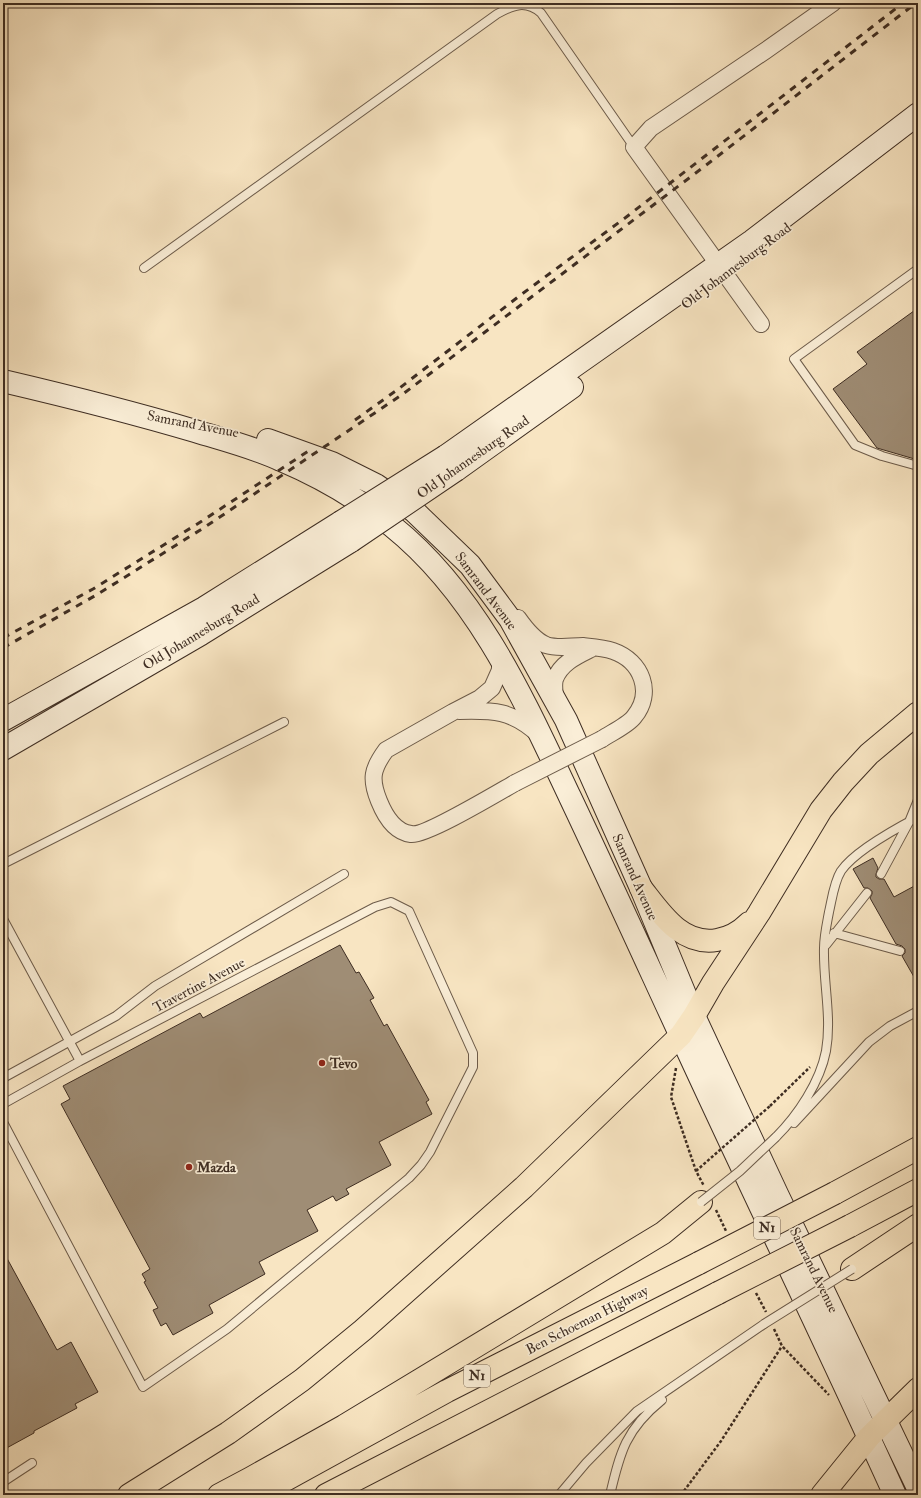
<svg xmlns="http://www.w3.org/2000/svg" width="921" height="1498" viewBox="0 0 921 1498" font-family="'IM FELL Double Pica',serif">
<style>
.building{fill:#9f8d75;stroke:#3e2d22}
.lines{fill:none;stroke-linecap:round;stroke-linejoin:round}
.lane-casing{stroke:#6c5b4a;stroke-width:10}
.street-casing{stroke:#6c5b4a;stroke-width:18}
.secondary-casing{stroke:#3e2d22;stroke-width:24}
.highway-casing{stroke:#3e2d22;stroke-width:24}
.path{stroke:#3e2d22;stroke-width:2.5;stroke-dasharray:3 2;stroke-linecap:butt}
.lane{stroke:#faeed7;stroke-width:8}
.street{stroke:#faeed7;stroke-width:16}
.secondary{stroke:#faeed7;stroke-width:22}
.highway{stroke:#f8e5c2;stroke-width:22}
.rail{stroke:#3e2d22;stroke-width:3;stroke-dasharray:7 7;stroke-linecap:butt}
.lane-bridge-casing{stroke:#6c5b4a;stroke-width:10;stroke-linecap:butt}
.street-bridge-casing{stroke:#6c5b4a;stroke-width:18;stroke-linecap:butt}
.secondary-bridge-casing{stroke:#3e2d22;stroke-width:24;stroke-linecap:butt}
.highway-bridge-casing{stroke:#3e2d22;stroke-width:24;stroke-linecap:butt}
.path-bridge{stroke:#3e2d22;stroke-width:2.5;stroke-dasharray:3 2;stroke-linecap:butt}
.lane-bridge{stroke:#faeed7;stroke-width:8}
.street-bridge{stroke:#faeed7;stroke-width:16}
.secondary-bridge{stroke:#faeed7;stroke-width:22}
.highway-bridge{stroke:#f8e5c2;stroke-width:22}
.poi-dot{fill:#8f2418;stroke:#faeed7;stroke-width:1.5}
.labels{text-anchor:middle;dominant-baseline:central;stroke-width:3.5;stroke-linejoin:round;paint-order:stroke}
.shield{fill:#faeed7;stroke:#766758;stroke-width:1}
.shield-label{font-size:13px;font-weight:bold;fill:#3e2d22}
.street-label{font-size:14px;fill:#3e2d22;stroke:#faeed7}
.poi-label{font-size:14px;font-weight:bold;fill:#3e2d22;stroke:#faeed7;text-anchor:start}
</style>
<rect width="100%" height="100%" fill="#f8e5c2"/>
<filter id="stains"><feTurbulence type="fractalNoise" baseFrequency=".005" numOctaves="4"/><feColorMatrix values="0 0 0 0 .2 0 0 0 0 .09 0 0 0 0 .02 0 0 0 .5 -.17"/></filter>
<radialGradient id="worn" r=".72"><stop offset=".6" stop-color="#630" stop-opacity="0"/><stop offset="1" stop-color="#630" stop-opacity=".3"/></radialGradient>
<path class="building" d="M918 308V460L877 448 833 389 867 364 857 352Z
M873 858 878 868 876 874V877L879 879H884L894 897 918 884V984L902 956 905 953V949L902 946 896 944 870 898 872 894V891L868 888H864L853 869Z
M340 945 356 973 359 972 374 998 370 1000 384 1026 387 1024 429 1100 426 1102 432 1114 379 1142 391 1165 346 1189 349 1194 336 1201 333 1196 307 1210 318 1231 259 1262 265 1274 209 1305 213 1313 173 1335 166 1323 161 1326 153 1310 158 1308 144 1282 146 1281 142 1274 150 1269 61 1104 70 1099 63 1086 200 1013 203 1018Z
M3 1251 57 1350 71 1342 98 1392 75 1404 77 1408 34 1431V1433L3 1450Z"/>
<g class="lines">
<defs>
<path id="lane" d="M144 268 497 14C513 5 526 0 541 13L634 147
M918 269 794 359 855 445 882 456 918 466
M3 864 284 722
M881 874 909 822 918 800
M3 919 80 1061
M834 933 900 951
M826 945 867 893
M3 1078 116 1016 155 986 344 874
M3 1104 80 1061 375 907 391 902 409 911 473 1053V1067L430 1152 421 1165 409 1178 227 1329 143 1387 3 1122
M794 1123 869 1042 890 1026 918 1011
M776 1137C798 1115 820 1082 826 1051 832 1017 823 982 824 948 824 936 827 923 829 912 832 899 834 882 841 871 854 852 897 828 918 817
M3 1482 32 1463
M559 1495 586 1463 637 1411 764 1324
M610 1495C620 1452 626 1429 662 1400"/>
<path id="street" d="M761 324 634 147 651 128 765 51 833 3
M518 618C525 628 534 640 546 645 558 649 571 646 583 646 592 647 604 648 613 651 642 661 654 693 634 717 628 725 611 733 602 739
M500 655V670L492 688 480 698 453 712 386 750C372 769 370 779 379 801 385 816 395 832 411 834 424 837 499 792 515 783
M555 699C555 693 553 685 555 679 561 663 577 656 591 649
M459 711C493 710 512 710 539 735"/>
<path id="secondary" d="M3 381C67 396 131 412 195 431 224 440 253 447 281 460 321 477 359 499 392 526 478 595 524 700 570 797 607 875 643 954 679 1032 750 1187 825 1340 895 1495
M268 440 332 463 376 485 414 511 470 565 510 619 566 720 641 888 694 1016 777 1194 918 1488
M446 456 752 241 918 114
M456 470 572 387
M3 720 204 608 341 522
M3 749 201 634 351 541"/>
<path id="highway" d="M641 888C660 912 681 946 717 940 730 938 740 932 749 923
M835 1193 918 1148
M850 1226 918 1190
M852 1269 918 1225
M129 1495 228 1433 302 1380 363 1330 524 1187 681 1035 694 1016 713 983 759 913 821 810 843 782 869 754 918 713
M219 1495 251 1478 344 1426 663 1233 701 1202
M258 1495 447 1391 699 1263
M326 1495 718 1293
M822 1495 869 1437 918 1389"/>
</defs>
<use href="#lane" class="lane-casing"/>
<use href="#street" class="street-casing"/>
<use href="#secondary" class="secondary-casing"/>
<use href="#highway" class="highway-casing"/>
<path class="path" d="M676 1068 671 1097 696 1171 704 1186
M770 1106 810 1067
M716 1210 726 1231
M756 1293 766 1312
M774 1329 782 1346 829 1395
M681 1495 721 1441 782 1346"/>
<use href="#lane" class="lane"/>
<use href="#street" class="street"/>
<use href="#secondary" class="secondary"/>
<use href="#highway" class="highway"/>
<path class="rail" d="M355 420 397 390 522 294 625 218 903 3
M3 638 93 589 202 521 313 448
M3 648 98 594 205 527 403 394 705 166 916 3"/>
<defs>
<path id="lane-bridge" d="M701 1202 740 1171 776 1137
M764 1324 852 1269"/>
<path id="street-bridge" d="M515 783 602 739"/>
<path id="secondary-bridge" d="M341 522 446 456
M351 541 456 470"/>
<path id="highway-bridge" d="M699 1263 835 1193
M718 1293 850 1226"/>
</defs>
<use href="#lane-bridge" class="lane-bridge-casing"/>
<use href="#street-bridge" class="street-bridge-casing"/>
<use href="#secondary-bridge" class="secondary-bridge-casing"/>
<use href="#highway-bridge" class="highway-bridge-casing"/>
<path class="path-bridge" d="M696 1171 770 1106"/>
<use href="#lane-bridge" class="lane-bridge"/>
<use href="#street-bridge" class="street-bridge"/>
<use href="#secondary-bridge" class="secondary-bridge"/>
<use href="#highway-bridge" class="highway-bridge"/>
</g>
<g class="poi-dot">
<circle cx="322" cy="1063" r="4"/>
<circle cx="189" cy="1167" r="4"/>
</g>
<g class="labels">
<g class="shield">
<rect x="754" y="1217" width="26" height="22" rx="3"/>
<rect x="464" y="1365" width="26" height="22" rx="3"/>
</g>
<g class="shield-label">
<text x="767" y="1228">N1</text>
<text x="477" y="1376">N1</text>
</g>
<g class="street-label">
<text transform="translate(736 266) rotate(-37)">Old Johannesburg Road</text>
<text transform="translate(193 424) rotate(11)">Samrand Avenue</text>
<text transform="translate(473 457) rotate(-35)">Old Johannesburg Road</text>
<text transform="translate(486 591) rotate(53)">Samrand Avenue</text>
<text transform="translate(201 632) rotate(-31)">Old Johannesburg Road</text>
<text transform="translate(635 877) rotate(66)">Samrand Avenue</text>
<text transform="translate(199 985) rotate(-28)">Travertine Avenue</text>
<text transform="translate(814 1270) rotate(64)">Samrand Avenue</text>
<text transform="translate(587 1320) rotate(-27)">Ben Schoeman Highway</text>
</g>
<g class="poi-label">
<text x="330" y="1063">Tevo</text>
<text x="197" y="1167">Mazda</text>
</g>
</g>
<rect width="921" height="1498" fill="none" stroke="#f8e5c2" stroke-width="16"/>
<rect x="4" y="4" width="913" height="1490" fill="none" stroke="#3e2d22" stroke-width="2"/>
<rect x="8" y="8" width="905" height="1482" fill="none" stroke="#3e2d22"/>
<rect width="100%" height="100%" filter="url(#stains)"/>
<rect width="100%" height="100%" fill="url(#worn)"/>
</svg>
